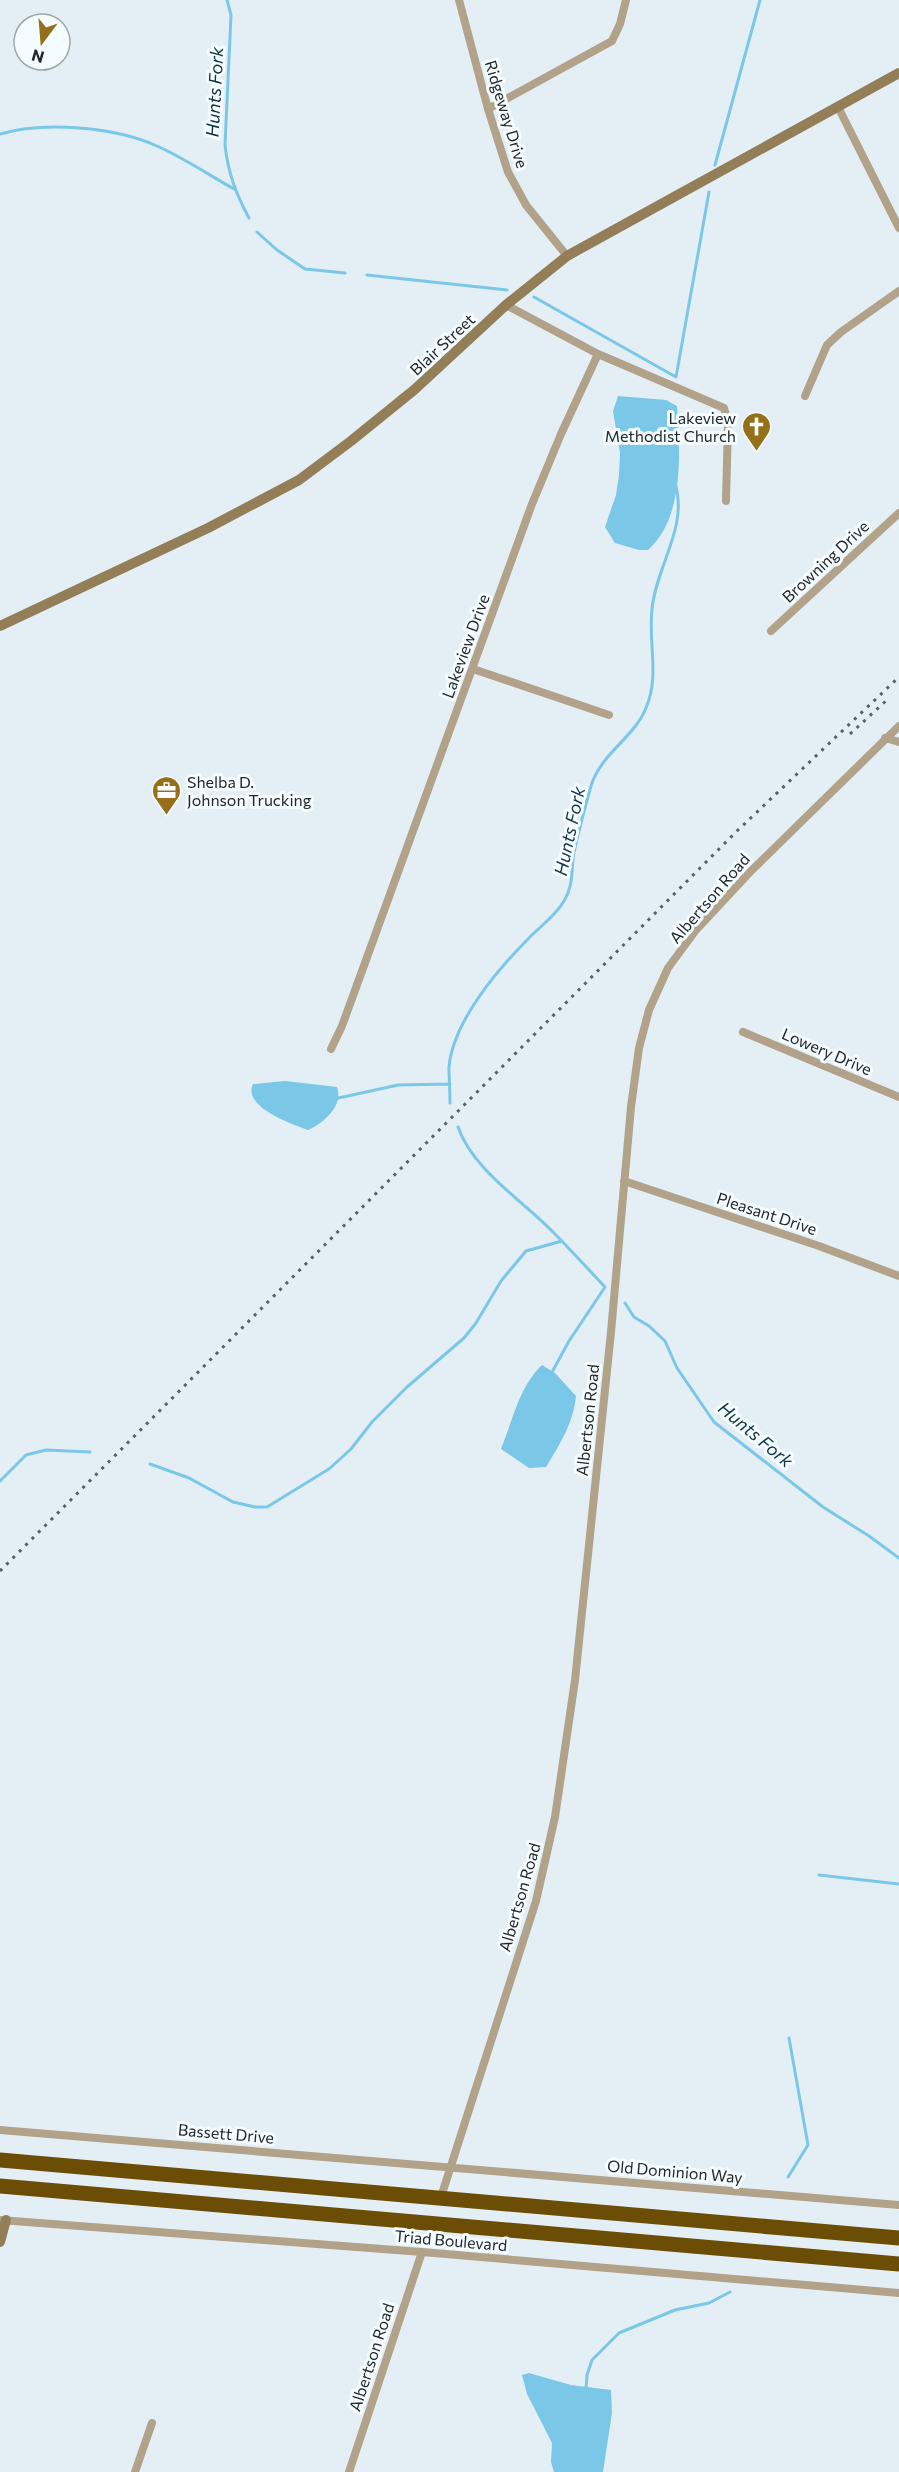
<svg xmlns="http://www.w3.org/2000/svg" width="899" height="2472" viewBox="0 0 899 2472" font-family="Commissioner,sans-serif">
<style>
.water{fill:#7ac7e7}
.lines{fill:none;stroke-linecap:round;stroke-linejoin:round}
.stream{stroke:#7ac7e7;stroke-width:3}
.street{stroke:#b1a289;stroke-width:8}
.secondary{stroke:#937e57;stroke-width:10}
.highway{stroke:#6b4d06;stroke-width:15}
.rail{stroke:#5a6063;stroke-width:3;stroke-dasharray:3 6;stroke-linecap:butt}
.labels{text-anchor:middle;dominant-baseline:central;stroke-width:6;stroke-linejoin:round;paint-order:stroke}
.street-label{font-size:16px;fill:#232729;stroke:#f4fcff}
.poi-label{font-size:16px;fill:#232729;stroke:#f4fcff;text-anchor:end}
.water-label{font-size:18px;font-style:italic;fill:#113543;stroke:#f4fcff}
</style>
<rect width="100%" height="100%" fill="#e3eff5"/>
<path class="water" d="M618 396 666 400 677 406C680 451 685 517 648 550H639L615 543 605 527 616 495 619 475 620 453 613 411Z
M285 1081 337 1087C344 1106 323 1123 308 1130 292 1124 242 1107 253 1084Z
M542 1365 555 1373 576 1396C573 1424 560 1444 546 1467L529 1468 501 1449C513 1420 519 1387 542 1365Z
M529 2373 571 2385 611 2390 612 2413 603 2472H554L551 2462 552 2443 527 2394 522 2375Z"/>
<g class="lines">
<path class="stream" d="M227 0 231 15 225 145C228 173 236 194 249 218
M0 134C44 121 115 127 157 146 184 158 209 175 234 189
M715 165 760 0
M257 232 277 250 305 269 345 273
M367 275 507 290
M534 297 676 377 709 192
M334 1099 398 1085 450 1084
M450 1103C450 1091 449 1078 449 1067 453 1021 499 968 530 937 542 925 556 915 564 901 574 885 571 869 574 852 579 830 585 807 591 786 601 753 634 738 646 708 660 675 648 644 652 609 656 567 687 529 676 486
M458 1127C472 1168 521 1200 551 1230 569 1248 587 1268 605 1287L569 1341 551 1374
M625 1303 634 1317 649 1326 665 1341 677 1368 714 1422 823 1507 869 1536 899 1558
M150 1464 189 1478 233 1502 255 1507H267L329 1469 351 1449 372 1422 407 1387 464 1338 476 1323 501 1281 526 1251 562 1241
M0 1481 26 1455 46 1450 90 1452
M819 1875 899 1884
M788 2177 808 2145 789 2038
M586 2389 587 2375 592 2360 619 2333 675 2310 709 2303 730 2292"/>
<path class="street" d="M459 0 488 109 508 172 526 205 567 256
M838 107 899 228
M488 109 612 41 620 24 626 0
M506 305 598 354 724 408 728 423 726 501
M805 396 827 345 841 332 899 291
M771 631 899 513
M473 669 609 715
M885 738 899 742
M743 1032 899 1097
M331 1049 342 1026 532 504 561 434 598 354
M624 1181 819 1246 899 1276
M0 2130 899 2205
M441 2197 536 1901 555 1817 575 1680 611 1332 631 1107 639 1048 649 1010 668 968 696 930 750 872 899 726
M0 2220 422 2252 899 2293
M135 2472 152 2423
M349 2472 422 2252"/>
<path class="secondary" d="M0 626 208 528 299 480 351 441 414 390 506 305 567 256 899 73
M0 2242 6 2220"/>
<path class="highway" d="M0 2160 899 2238
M0 2186 899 2264"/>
<path class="rail" d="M850 734 888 699
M0 1571 737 831 899 677"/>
</g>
<defs>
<symbol id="church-pin" viewBox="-11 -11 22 30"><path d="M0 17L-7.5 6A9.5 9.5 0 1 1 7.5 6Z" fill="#956f19" stroke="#f4fcff"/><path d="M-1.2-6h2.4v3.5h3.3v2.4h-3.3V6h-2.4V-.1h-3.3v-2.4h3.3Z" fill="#fff"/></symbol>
<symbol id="office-pin" viewBox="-11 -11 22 30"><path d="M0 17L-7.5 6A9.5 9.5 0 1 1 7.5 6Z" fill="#956f19" stroke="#f4fcff"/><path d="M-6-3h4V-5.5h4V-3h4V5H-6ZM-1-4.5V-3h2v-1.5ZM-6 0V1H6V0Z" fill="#fff"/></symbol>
</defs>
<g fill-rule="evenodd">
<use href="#church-pin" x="740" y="410" width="33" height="45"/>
<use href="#office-pin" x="150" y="774" width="33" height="45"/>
</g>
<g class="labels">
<g class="street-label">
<text transform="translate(507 114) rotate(73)">Ridgeway Drive</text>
<text transform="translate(442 344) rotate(-43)">Blair Street</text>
<text transform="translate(825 561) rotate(-43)">Browning Drive</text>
<text transform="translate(465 646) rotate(-70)">Lakeview Drive</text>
<text transform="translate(709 898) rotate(-49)">Albertson Road</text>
<text transform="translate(827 1051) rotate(23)">Lowery Drive</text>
<text transform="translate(767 1213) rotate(18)">Pleasant Drive</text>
<text transform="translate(587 1420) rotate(-84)">Albertson Road</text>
<text transform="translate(519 1897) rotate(-74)">Albertson Road</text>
<text transform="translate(226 2133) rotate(5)">Bassett Drive</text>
<text transform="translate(675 2171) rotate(5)">Old Dominion Way</text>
<text transform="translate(451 2240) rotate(5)">Triad Boulevard</text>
<text transform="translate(371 2357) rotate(-72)">Albertson Road</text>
</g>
<g class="poi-label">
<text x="736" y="417">Lakeview<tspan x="736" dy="18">Methodist Church</tspan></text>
<text x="187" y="781" text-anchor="start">Shelba D.<tspan x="187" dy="18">Johnson Trucking</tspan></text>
</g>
<g class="water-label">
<text transform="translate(214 92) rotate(-87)">Hunts Fork</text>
<text transform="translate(569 831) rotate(-78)">Hunts Fork</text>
<text transform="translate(756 1434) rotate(40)">Hunts Fork</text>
</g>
</g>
<g transform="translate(42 42) rotate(196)"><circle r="28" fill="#f4fcff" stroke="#a0a7a9" stroke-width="1.5"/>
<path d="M0-4.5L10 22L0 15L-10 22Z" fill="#956f19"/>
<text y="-9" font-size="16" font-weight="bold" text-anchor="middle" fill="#232729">N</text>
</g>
</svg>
